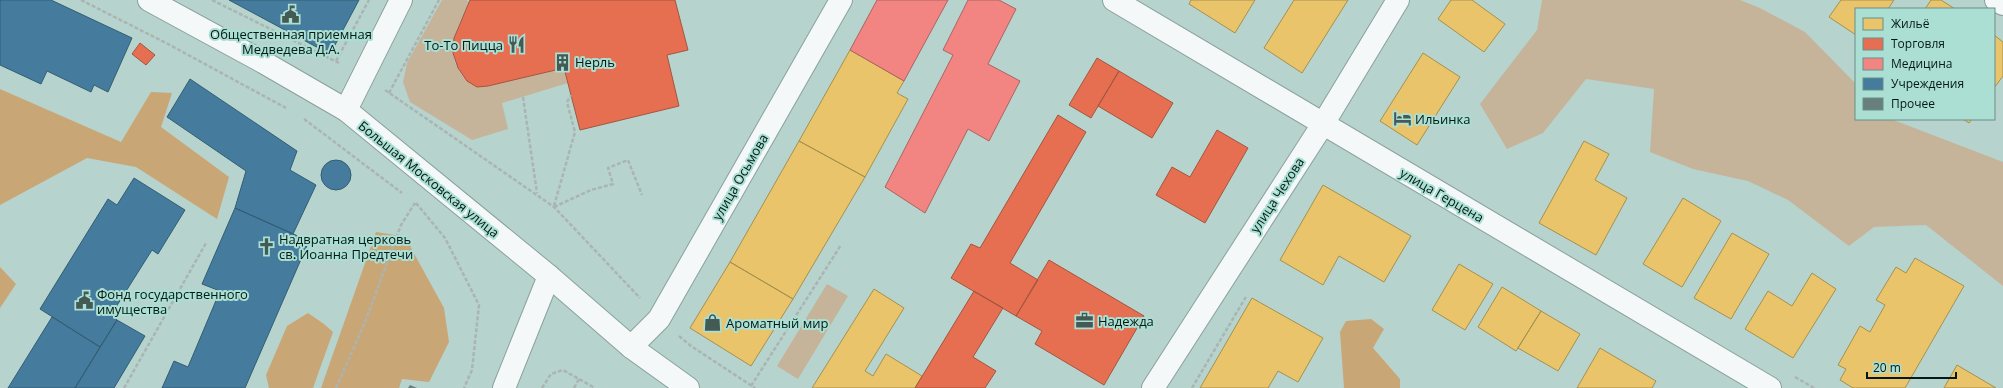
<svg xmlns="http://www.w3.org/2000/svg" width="2003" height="388" viewBox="0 0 2003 388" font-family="'Open Sans',sans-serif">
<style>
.green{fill:#c5b499}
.forest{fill:#c9a676}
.homes{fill:#e9c46a;stroke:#a49150}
.shops{fill:#e76f51;stroke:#a3553f}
.health{fill:#f28482;stroke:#ab6461}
.public{fill:#457b9d;stroke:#325e74}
.building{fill:#677f7d}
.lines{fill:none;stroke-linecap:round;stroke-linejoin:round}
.minor-casing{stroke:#8aa19c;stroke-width:24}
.tertiary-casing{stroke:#8aa19c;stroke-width:24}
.secondary-casing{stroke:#8aa19c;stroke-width:24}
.primary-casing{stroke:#8aa19c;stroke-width:24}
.path{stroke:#aab5b2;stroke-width:2.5;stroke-dasharray:4 2;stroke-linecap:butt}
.minor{stroke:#f4f8f8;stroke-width:22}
.tertiary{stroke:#f4f8f8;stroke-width:22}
.secondary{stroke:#f4f8f8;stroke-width:22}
.primary{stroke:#f4f8f8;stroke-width:22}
.labels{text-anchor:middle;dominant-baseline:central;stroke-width:4;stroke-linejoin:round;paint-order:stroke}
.poi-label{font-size:13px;fill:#041915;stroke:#abdfd3;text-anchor:start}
.street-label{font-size:13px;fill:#041915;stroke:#abdfd3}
</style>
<rect width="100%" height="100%" fill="#b7d3cd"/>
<path class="green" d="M442 0H467L469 3C464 14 457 26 454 38 449 62 462 87 488 86L564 68 568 83 502 103 508 129 472 140 410 102 403 82 407 63Z
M1542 0H1740L1760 8 1805 32 1856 84V119H1891L2003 162V286L1926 225 1874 227 1849 246 1788 200 1748 181 1693 169 1650 152 1654 89 1586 79 1543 133 1507 149 1480 104 1537 30Z
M827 284 848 296 798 379 777 366Z"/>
<path class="forest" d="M0 89 121 142 151 92 172 93 161 127 229 177 217 219 136 167 87 158 0 205Z
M376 232 408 237 411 248 444 308 449 342 429 382 402 379 399 388H321Z
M0 267 16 284 0 308Z
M308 313 324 324 333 332 313 388H269L266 375 287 326Z
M1371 319 1384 329 1373 348 1400 379V388H1344L1340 332 1346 321Z"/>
<path class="homes" d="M1191 0H1255L1235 33 1189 4Z
M1294 0H1348L1302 73 1264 48Z
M1451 0H1472L1505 24 1484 52 1438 19Z
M1841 0H1894L1888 9H1856V35L1829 17Z
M1931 0H1941L1955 9H1925Z
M1994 35 2003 42V76L1994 88Z
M850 50 904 81 897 93 908 99 865 177 799 141Z
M1423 53 1460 77 1417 145 1380 121Z
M1963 119H1972L1969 123Z
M799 141 865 177 793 299 730 262Z
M1584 141 1609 154 1595 180 1627 198 1596 255 1539 223Z
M1323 185 1411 236 1384 282 1339 256 1323 285 1280 260Z
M1683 198 1721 221 1682 287 1643 264Z
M1732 233 1769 254 1731 319 1694 298Z
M1915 258 1964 286 1905 388H1853L1840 380 1846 369 1838 365 1860 326 1870 332 1885 305 1876 300 1896 267 1906 273Z
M730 262 793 299 751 366 690 328Z
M1459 264 1493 284 1465 330 1432 310Z
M1812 273 1836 289 1793 358 1745 329 1768 291 1792 306Z
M1502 287 1541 311 1516 351 1478 327Z
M874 289 904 308 865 371 873 376 886 354 922 376 915 388H812Z
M1252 298 1323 338 1298 382 1278 371 1268 388H1200Z
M1541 311 1580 334 1558 371 1518 348Z
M1600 348 1656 381 1652 388H1577Z
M1957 365 1996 388H1944Z"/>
<path class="shops" d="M470 0H675L688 50 667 55 679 106 580 130 564 68 488 86 477 87 467 81 458 68 453 53 454 38Z
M140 43 155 55 146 65 132 54Z
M1097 58 1119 71 1091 118 1069 105Z
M1119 71 1173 103 1152 138 1098 106Z
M1058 115 1086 132 1010 263 1038 280 1016 316 951 278 971 244 980 248Z
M1217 130 1248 148 1205 223 1156 195 1172 167 1190 177Z
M1049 260 1144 316 1104 385 1035 344 1042 331 1016 316Z
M974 291 1003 308 973 357 996 371 985 388H915Z"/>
<path class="health" d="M877 0H948L904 81 850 50Z
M968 0H999L1016 9 988 64 1020 81 989 141 968 129 925 213 885 187 953 55 943 50Z"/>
<path class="public" d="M0 0H51L132 38 108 92 94 85 91 92 47 71 41 84 0 65Z
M229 0H359L335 45 331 51H324Z
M190 79 297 151 290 170 316 185 293 234 235 208 246 171 167 117Z
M321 175a15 15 0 1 1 30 0a15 15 0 1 1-30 0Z
M134 178 185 210 158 254 152 250 111 315 117 320 100 347 40 309 108 199 117 205Z
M235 208 309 241 245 388H162L174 361 188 367 220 291 202 284Z
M52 317 100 347 75 388H8Z
M117 320 145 336 114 388H75Z"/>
<path class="building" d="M410 385 417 388H408Z"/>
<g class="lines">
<defs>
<path id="minor" d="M1114 0 1770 388
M1996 0 2003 4
M346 110 401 0
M1153 388 1323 124 1398 0"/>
<path id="tertiary" d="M631 347 659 319 841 0"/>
<path id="secondary" d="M504 388 549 276"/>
<path id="primary" d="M149 0 263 62 346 110 549 276 631 347 688 388"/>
</defs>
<use href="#minor" class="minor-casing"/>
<use href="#tertiary" class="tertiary-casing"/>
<use href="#secondary" class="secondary-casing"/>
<use href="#primary" class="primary-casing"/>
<path class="path" d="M81 0 168 44 286 108
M212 0 339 63
M336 61 369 0
M385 90 554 207 640 298
M389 93 439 0
M523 97 537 193
M304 119 402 193
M416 203 445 238 479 305 472 370 464 388
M554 206 575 132 567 102 571 95
M554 207 591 190 613 184 608 168 628 160 642 195
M679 336 691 346 755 388
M1795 377 1814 388
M751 386 841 245
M124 388 206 243
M336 388 366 320 401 225 415 203
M542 388 551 374 563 370 595 388
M574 388 579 379
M1192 388 1247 295"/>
<use href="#minor" class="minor"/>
<use href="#tertiary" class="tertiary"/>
<use href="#secondary" class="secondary"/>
<use href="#primary" class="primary"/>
</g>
<defs>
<symbol id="civic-bare" viewBox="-9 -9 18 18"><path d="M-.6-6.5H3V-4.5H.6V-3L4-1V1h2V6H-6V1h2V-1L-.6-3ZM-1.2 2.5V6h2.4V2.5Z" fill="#435a55" stroke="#abdfd3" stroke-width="2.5" paint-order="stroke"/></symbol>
<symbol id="restaurant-bare" viewBox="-9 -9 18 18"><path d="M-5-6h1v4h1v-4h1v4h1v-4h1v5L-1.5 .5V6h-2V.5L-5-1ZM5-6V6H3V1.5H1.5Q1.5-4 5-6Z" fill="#435a55" stroke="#abdfd3" stroke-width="2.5" paint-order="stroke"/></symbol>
<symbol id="building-bare" viewBox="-9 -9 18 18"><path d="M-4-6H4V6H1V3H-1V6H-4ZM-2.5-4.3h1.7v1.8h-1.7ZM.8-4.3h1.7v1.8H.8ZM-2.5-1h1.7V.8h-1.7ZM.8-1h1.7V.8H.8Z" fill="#435a55" stroke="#abdfd3" stroke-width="2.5" paint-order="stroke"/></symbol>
<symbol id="hotel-bare" viewBox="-9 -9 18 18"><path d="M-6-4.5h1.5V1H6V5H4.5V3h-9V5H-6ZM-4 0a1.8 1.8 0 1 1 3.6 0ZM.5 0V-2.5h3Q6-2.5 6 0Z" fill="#435a55" stroke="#abdfd3" stroke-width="2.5" paint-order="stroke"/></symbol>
<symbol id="church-bare" viewBox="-9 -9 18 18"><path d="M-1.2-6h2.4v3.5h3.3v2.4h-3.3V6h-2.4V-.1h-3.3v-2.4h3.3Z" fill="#435a55" stroke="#abdfd3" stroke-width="2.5" paint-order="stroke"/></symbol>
<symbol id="office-bare" viewBox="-9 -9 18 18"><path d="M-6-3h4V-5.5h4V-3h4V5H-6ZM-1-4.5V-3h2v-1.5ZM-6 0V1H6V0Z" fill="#435a55" stroke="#abdfd3" stroke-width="2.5" paint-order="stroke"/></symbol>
<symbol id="shop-bare" viewBox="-9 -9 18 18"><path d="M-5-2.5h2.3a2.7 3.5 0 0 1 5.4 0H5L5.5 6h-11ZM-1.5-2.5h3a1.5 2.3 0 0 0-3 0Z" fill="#435a55" stroke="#abdfd3" stroke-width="2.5" paint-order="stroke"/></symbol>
</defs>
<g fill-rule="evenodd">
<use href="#civic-bare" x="278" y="2" width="25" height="25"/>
<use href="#restaurant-bare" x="504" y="32" width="25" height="25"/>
<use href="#building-bare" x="550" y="50" width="25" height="25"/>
<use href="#hotel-bare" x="1390" y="106" width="25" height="25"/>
<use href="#church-bare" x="254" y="234" width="25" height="25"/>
<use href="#civic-bare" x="72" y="288" width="25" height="25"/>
<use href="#office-bare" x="1072" y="308" width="25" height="25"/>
<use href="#shop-bare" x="700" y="310" width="25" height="25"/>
</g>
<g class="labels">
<g class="poi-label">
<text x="291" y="34" text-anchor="middle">Общественная приемная<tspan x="291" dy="15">Медведева Д.А.</tspan></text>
<text x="503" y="45" text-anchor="end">То-То Пицца</text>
<text x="575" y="62">Нерль</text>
<text x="1415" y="119">Ильинка</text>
<text x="279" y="239">Надвратная церковь<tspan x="279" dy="15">св. Иоанна Предтечи</tspan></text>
<text x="97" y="294">Фонд государственного<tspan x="97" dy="15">имущества</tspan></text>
<text x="1098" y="321">Надежда</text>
<text x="726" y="323">Ароматный мир</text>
</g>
<g class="street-label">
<text transform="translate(740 177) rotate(-60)">улица Осьмова</text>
<text transform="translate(429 179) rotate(39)">Большая Московская улица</text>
<text transform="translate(1277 195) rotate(-57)">улица Чехова</text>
<text transform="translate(1442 195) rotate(30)">улица Герцена</text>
</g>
</g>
<rect x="1855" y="8" width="140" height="112" fill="#abdfd3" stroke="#689087"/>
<rect x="1863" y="18" width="20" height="12" fill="#e9c46a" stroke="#689087"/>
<text x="1891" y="28" font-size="12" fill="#041915">Жильё</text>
<rect x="1863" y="38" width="20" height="12" fill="#e76f51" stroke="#689087"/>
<text x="1891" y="48" font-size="12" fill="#041915">Торговля</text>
<rect x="1863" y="58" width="20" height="12" fill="#f28482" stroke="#689087"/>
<text x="1891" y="68" font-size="12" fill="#041915">Медицина</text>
<rect x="1863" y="78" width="20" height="12" fill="#457b9d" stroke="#689087"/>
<text x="1891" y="88" font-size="12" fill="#041915">Учреждения</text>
<rect x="1863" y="98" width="20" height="12" fill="#677f7d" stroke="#689087"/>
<text x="1891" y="108" font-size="12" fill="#041915">Прочее</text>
<path d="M1867 372v6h89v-6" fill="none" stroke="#041915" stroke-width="2"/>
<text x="1873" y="372" font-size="12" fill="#041915" stroke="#abdfd3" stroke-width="3" paint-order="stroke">20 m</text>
</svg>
